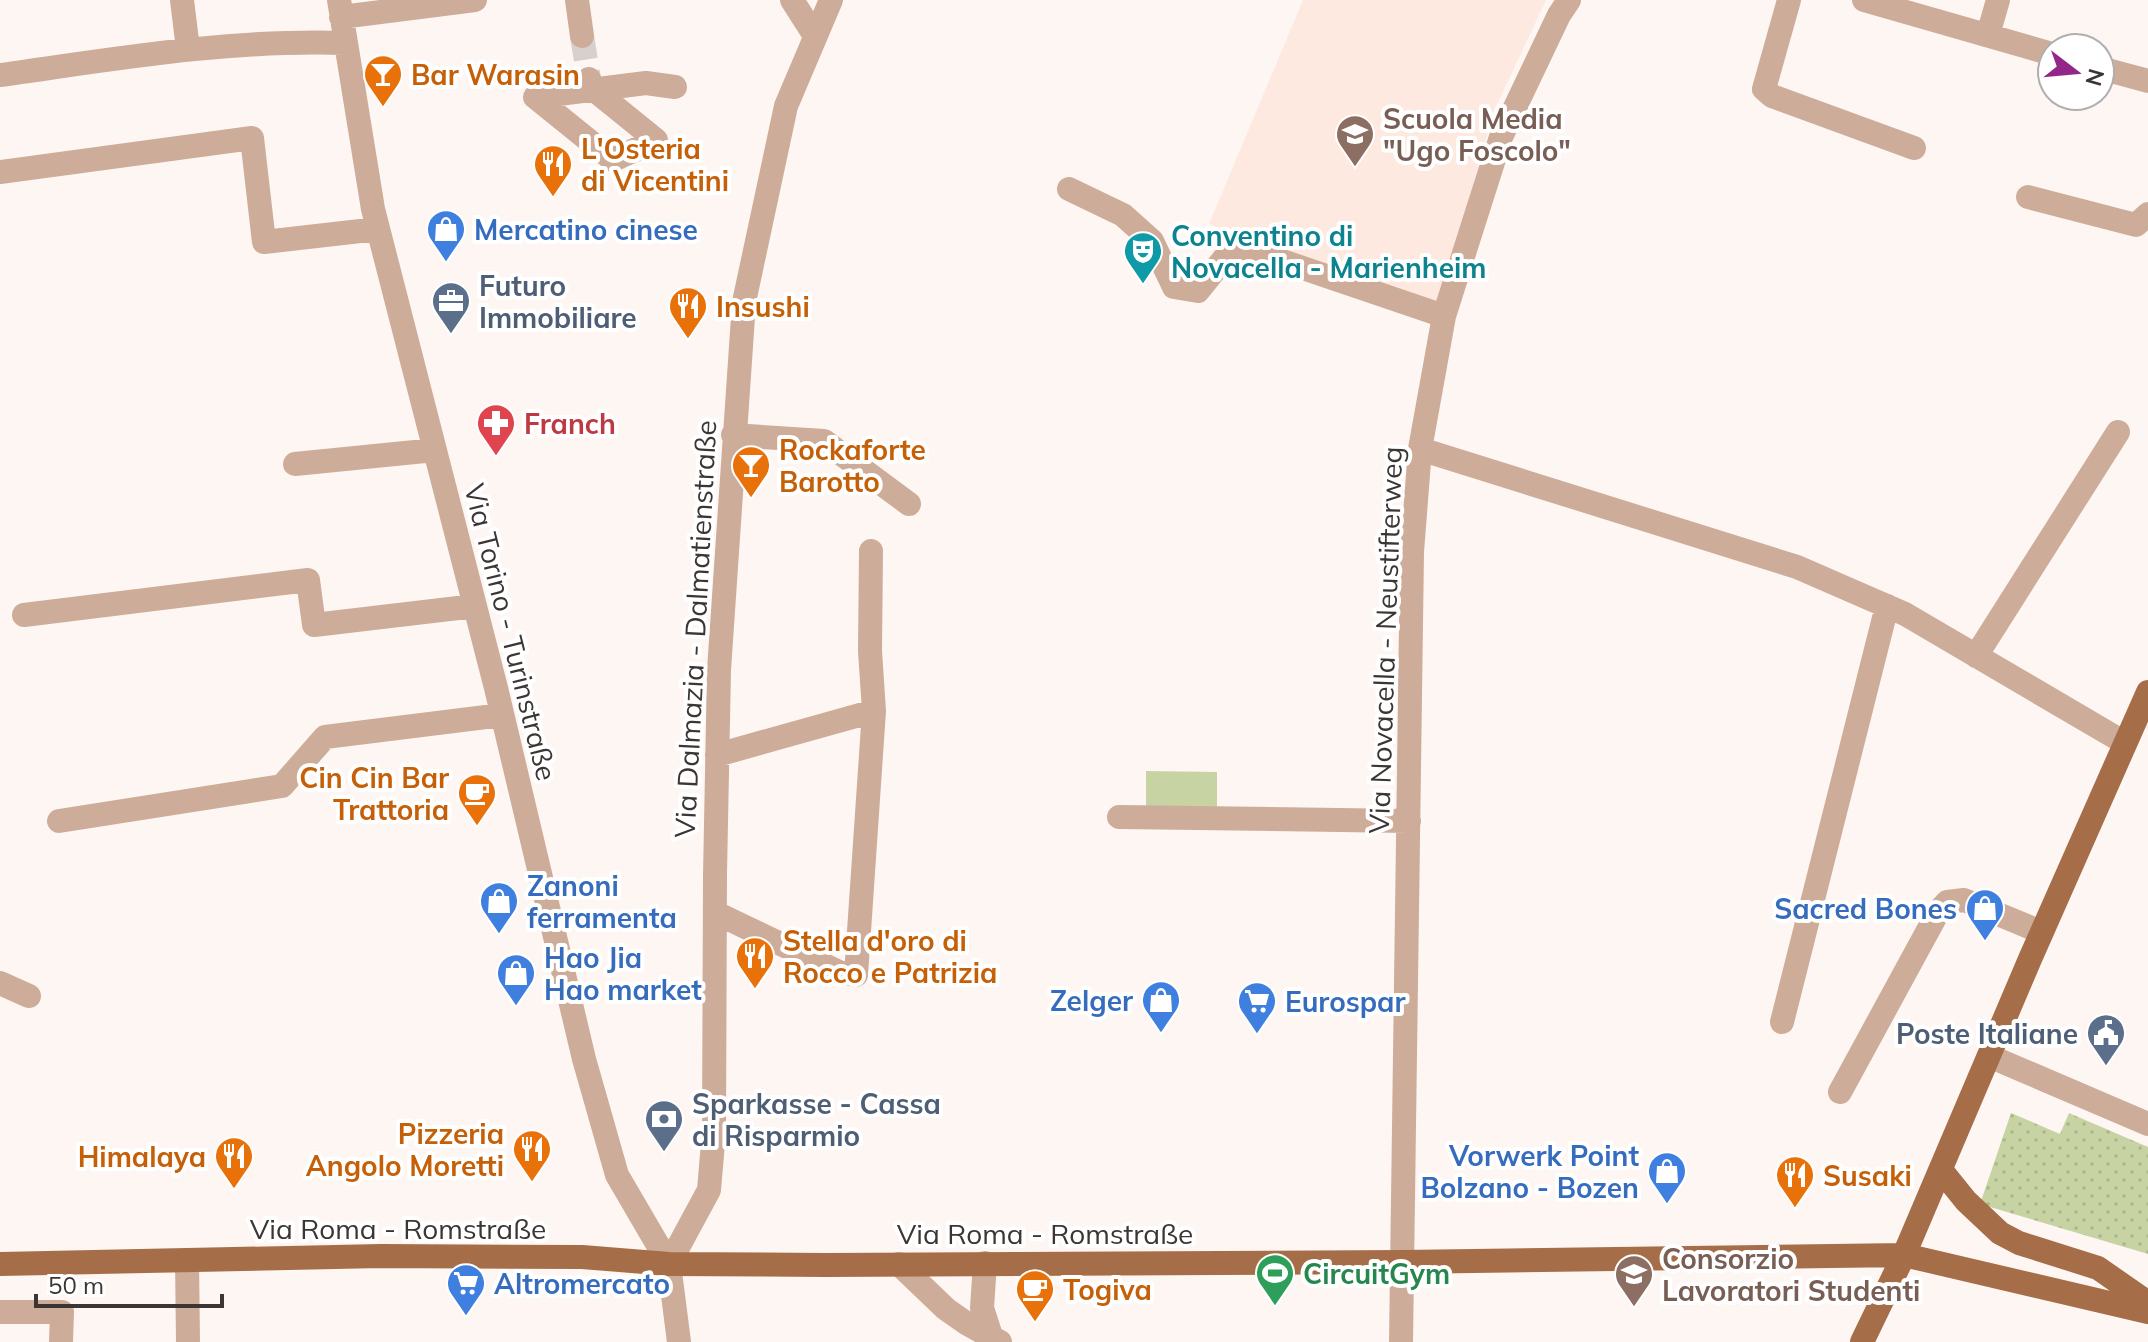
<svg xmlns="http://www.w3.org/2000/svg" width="2148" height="1342" viewBox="0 0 2148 1342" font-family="Mulish,sans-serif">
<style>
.built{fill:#fee9e1}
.park{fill:url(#park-dots)}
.pitch{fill:#c7d3a3}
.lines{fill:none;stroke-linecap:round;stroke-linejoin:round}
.minor-tunnel{stroke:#d7d0cd;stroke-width:24;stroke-dasharray:24 12;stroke-linecap:butt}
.minor{stroke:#cdad9a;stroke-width:24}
.major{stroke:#a66d49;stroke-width:24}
.labels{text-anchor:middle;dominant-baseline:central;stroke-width:8;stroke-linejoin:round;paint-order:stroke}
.food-label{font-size:28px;font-weight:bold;fill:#c56008;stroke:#fff;text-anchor:start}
.education-label{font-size:28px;font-weight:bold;fill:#785e54;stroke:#fff;text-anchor:start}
.shop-label{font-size:28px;font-weight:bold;fill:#366cbe;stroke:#fff;text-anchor:start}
.culture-label{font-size:28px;font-weight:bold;fill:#0d838f;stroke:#fff;text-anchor:start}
.service-label{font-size:28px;font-weight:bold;fill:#4e5e75;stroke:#fff;text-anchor:start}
.health-label{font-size:28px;font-weight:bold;fill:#be3a42;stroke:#fff;text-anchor:start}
.street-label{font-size:28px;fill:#3b3634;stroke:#fff}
.leisure-label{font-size:28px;font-weight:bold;fill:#27864d;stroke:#fff;text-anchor:start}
</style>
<defs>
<pattern id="park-dots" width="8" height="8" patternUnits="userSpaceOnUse" patternTransform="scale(2)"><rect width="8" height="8" fill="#c7d3a3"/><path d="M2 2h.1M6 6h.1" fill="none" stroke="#acb68d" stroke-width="1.8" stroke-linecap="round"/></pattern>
</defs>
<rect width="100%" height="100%" fill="#fef6f3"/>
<path class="built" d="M1303 0H1546L1494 111 1438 309 1209 224Z"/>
<path class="park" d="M2011 1113 2060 1134 2069 1113 2148 1147V1254L1980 1204Z"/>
<path class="pitch" d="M1146 771 1217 772V807H1146Z"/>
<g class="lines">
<path class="minor-tunnel" d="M582 36 589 79"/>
<path class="minor" d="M182 0 188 49
M339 0 373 209 496 688 584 1059 617 1175 669 1264 679 1342
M577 0 582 36
M792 0 815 36
M1789 0 1764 89 1772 96 1914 148
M1864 0 2052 54
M341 17 475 0
M1988 35 1998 0
M2100 68 2148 81
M0 75C115 59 230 39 346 43
M535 97 613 160 656 140 593 89 589 79
M535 97 646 83 675 87
M0 172 252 138 264 242 378 229
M1069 189 1123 215 1152 241 1174 287 1198 291 1235 245 1444 316
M2028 197 2136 225 2148 214
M733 435 824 441 909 504
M1420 449 1797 567 1905 614 2125 743
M295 464 435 450
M24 615 308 580 314 625 475 606
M1976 656 2118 432
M717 755 874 711
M1119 817 1409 821
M59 821 282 786 325 737 502 715
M716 913 839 972 856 975 874 711 870 651 871 551
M0 983 29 996
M1782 1022 1887 606
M1989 1056 2148 1124
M1840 1092 1938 912 1947 902 1964 900 2041 932
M187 1260 188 1342
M985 1263 982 1308 991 1336
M669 1264 709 1190 714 1131 715 875 719 670 744 302 786 106 831 0
M899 1264 946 1309 966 1323 1000 1342
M0 1312H62L61 1342
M1401 1342 1412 552 1420 449 1444 316 1501 137 1559 15 1569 0"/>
<path class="major" d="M1941 1170 1966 1201 2000 1233 2019 1243 2098 1268 2148 1303
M0 1264 381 1256 582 1257 669 1264 826 1265 1402 1262 1904 1255 2148 1312
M1862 1342 1904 1255 2030 959 2148 692"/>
</g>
<defs>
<symbol id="bar-pin" viewBox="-11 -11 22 30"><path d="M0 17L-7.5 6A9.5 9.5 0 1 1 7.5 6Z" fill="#e8710a" stroke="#fff"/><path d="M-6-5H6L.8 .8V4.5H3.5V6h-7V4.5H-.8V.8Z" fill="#fff"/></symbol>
<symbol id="school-pin" viewBox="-11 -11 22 30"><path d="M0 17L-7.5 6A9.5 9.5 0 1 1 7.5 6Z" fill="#8d6e63" stroke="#fff"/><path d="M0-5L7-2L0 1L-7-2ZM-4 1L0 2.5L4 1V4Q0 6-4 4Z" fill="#fff"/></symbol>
<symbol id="restaurant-pin" viewBox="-11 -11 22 30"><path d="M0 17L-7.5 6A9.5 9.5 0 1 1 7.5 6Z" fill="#e8710a" stroke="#fff"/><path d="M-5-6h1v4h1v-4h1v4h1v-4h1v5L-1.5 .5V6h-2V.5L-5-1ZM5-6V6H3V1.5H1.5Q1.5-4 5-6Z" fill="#fff"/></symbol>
<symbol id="shop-pin" viewBox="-11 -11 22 30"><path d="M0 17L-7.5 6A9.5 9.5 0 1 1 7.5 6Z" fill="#3f7fe0" stroke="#fff"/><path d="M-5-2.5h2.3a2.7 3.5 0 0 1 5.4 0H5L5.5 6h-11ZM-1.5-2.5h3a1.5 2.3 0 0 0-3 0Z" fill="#fff"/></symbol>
<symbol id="theatre-pin" viewBox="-11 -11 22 30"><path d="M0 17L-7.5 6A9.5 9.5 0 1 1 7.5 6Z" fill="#0f9aa8" stroke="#fff"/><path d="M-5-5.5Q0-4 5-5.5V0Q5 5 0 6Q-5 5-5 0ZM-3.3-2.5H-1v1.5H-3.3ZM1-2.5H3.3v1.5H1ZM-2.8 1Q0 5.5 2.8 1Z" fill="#fff"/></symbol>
<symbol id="office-pin" viewBox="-11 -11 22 30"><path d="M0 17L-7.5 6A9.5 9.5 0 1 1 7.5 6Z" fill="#5c6f8a" stroke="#fff"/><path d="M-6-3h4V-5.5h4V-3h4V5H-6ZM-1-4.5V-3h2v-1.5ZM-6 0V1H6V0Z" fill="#fff"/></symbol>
<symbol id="pharmacy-pin" viewBox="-11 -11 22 30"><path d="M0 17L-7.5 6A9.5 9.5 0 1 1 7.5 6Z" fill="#e0444e" stroke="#fff"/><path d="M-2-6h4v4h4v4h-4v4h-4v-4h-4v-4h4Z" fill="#fff"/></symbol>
<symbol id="cafe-pin" viewBox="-11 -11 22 30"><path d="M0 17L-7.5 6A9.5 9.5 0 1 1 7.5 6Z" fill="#e8710a" stroke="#fff"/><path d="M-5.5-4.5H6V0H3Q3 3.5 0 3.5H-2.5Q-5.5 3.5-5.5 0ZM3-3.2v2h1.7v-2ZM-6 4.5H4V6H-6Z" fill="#fff"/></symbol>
<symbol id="supermarket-pin" viewBox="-11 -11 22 30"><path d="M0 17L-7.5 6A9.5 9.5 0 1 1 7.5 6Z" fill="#3f7fe0" stroke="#fff"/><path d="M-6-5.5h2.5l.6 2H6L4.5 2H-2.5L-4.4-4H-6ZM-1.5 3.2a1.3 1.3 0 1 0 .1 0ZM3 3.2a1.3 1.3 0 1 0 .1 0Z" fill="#fff"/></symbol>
<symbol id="civic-pin" viewBox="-11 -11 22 30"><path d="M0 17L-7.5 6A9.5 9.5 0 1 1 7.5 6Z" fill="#5c6f8a" stroke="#fff"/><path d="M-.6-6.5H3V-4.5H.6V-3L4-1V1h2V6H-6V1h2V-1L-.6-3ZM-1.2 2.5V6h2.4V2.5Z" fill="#fff"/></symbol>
<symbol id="bank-pin" viewBox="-11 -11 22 30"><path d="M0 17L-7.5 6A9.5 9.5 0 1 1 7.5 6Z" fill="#5c6f8a" stroke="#fff"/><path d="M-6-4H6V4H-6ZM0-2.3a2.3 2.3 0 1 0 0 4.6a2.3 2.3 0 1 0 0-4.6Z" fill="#fff"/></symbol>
<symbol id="stadium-pin" viewBox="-11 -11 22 30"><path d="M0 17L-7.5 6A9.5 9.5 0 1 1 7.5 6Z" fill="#2e9e5b" stroke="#fff"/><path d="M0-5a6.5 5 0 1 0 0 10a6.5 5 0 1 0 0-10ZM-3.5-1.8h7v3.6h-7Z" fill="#fff"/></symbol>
</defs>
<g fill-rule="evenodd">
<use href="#bar-pin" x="361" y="52" width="44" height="60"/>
<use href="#school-pin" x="1333" y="112" width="44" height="60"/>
<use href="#restaurant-pin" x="531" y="142" width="44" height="60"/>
<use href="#shop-pin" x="424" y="207" width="44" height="60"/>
<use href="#theatre-pin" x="1121" y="229" width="44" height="60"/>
<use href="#office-pin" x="429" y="279" width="44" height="60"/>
<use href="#restaurant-pin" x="666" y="284" width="44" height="60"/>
<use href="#pharmacy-pin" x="474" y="401" width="44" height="60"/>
<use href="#bar-pin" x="729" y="443" width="44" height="60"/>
<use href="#cafe-pin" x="455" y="771" width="44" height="60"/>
<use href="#shop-pin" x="477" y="879" width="44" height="60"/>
<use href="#shop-pin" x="1963" y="886" width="44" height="60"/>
<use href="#restaurant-pin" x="733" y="934" width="44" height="60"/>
<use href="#shop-pin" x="494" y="951" width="44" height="60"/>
<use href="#shop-pin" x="1139" y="978" width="44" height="60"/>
<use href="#supermarket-pin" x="1235" y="979" width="44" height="60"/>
<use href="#civic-pin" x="2084" y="1011" width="44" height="60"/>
<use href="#bank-pin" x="642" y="1097" width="44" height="60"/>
<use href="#restaurant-pin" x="510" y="1127" width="44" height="60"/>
<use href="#restaurant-pin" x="212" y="1134" width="44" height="60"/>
<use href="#shop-pin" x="1645" y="1149" width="44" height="60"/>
<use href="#restaurant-pin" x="1773" y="1153" width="44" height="60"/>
<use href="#stadium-pin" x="1253" y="1251" width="44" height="60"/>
<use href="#school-pin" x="1612" y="1252" width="44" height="60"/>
<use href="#supermarket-pin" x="444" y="1261" width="44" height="60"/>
<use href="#cafe-pin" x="1013" y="1267" width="44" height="60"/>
</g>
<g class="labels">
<g class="food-label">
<text x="411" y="74">Bar Warasin</text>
<text x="581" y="148">L'Osteria<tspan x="581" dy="32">di Vicentini</tspan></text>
<text x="716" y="306">Insushi</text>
<text x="779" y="449">Rockaforte<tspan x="779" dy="32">Barotto</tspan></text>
<text x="449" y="777" text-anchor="end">Cin Cin Bar<tspan x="449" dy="32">Trattoria</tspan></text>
<text x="783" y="940">Stella d'oro di<tspan x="783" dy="32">Rocco e Patrizia</tspan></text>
<text x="504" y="1133" text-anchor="end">Pizzeria<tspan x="504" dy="32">Angolo Moretti</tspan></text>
<text x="206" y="1156" text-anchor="end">Himalaya</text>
<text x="1823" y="1175">Susaki</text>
<text x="1063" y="1289">Togiva</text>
</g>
<g class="education-label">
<text x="1383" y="118">Scuola Media<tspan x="1383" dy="32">"Ugo Foscolo"</tspan></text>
<text x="1662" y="1258">Consorzio<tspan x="1662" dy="32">Lavoratori Studenti</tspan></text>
</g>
<g class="shop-label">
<text x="474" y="229">Mercatino cinese</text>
<text x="527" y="885">Zanoni<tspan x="527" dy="32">ferramenta</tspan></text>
<text x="1957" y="908" text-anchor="end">Sacred Bones</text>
<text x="544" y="957">Hao Jia<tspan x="544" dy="32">Hao market</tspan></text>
<text x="1133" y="1000" text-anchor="end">Zelger</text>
<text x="1285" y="1001">Eurospar</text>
<text x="1639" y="1155" text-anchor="end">Vorwerk Point<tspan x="1639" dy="32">Bolzano - Bozen</tspan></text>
<text x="494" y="1283">Altromercato</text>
</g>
<g class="culture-label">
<text x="1171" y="235">Conventino di<tspan x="1171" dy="32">Novacella - Marienheim</tspan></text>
</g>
<g class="service-label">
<text x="479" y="285">Futuro<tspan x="479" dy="32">Immobiliare</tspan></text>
<text x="2078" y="1033" text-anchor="end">Poste Italiane</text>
<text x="692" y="1103">Sparkasse - Cassa<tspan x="692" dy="32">di Risparmio</tspan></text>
</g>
<g class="health-label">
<text x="524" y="423">Franch</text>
</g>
<g class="street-label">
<text transform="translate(695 629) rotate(-87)">Via Dalmazia - Dalmatienstraße</text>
<text transform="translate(511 632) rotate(76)">Via Torino - Turinstraße</text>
<text transform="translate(1385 640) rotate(-88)">Via Novacella - Neustifterweg</text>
<text x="398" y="1228">Via Roma - Romstraße</text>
<text x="1045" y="1233">Via Roma - Romstraße</text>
</g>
<g class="leisure-label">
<text x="1303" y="1273">CircuitGym</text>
</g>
</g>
<g transform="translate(2076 72) rotate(106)"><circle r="38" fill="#ffffff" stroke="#b1afae" stroke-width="2"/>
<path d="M0-6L14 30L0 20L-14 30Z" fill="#932789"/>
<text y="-12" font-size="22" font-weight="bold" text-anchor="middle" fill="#3b3634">N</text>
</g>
<path d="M36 1294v12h186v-12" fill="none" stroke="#3b3634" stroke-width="4"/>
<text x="48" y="1294" font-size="24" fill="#3b3634" stroke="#ffffff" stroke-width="6" paint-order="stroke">50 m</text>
</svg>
